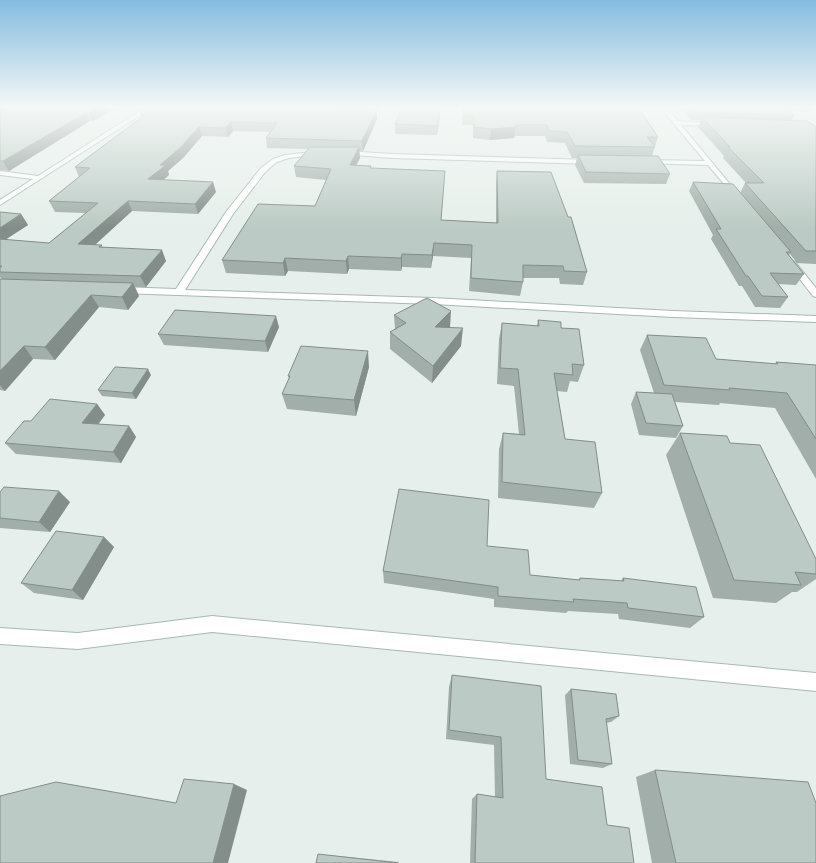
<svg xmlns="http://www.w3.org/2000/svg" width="816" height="863" viewBox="0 0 816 863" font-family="'Fira Sans',sans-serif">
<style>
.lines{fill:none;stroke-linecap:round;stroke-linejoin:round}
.street-casing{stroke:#a8b8b2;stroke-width:2}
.street{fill:#fff;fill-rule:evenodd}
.wall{fill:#a1aea9}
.shaded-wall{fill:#838d89}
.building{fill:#bbcac4;stroke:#838d89}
</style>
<rect width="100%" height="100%" fill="#e6efeb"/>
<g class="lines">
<defs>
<path id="street" d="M146 107H153L0 205V200L33 179 0 175V171L38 176Z
M660 107H666L678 121 717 123 718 124 715 126 681 125 738 194V196H734L708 165 644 163 643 162 646 160 705 161Z
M320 151 322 152V154L289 158 277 162 266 171 233 214 185 290 433 298 673 311 816 316V322L673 317 433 304 120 293 116 290 120 287 176 289 226 212 261 168 273 159 285 155Z
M344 151 392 154 592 160 595 162 592 164 392 158 342 154V152Z
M792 261 795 262 816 288V297L813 296 788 264Z
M212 616 816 673V691L212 632 78 649 0 644V628L78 633Z"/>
</defs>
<use href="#street" class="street-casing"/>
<use href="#street" class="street"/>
</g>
<path class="wall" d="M0 107H117L93 121H90L9 171 0 170Z
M135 107H311L377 119 363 151H359L360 158 356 165 371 168 441 220 496 223V183L497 171 587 272 583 285 560 284 559 278H523V282L520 296 469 291 471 258 433 256 431 268 402 267 401 271 349 269 347 274 288 271 285 276 226 273 222 260 315 206 326 180 296 177 294 166 308 149 267 148 266 138 271 132 233 131 228 137 202 136 183 158 168 171 169 175 163 180 216 192 198 214 132 211 95 244 103 247 166 261 146 287H135L139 296 128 310 99 307 55 360 33 359 5 391 0 390V279H2L0 277V212L21 214 28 225 5 240 49 243 86 213 55 212 49 201 79 177 75 167 142 118 139 110 137 111Z
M441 107 437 135 395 134V124Z
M463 107 658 137 652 156 670 174 666 184 584 183 575 165 577 158H572L565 143 547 142 545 136H515L514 138 490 140 473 138V125H462Z
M678 107H813L811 111 786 110 794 115 792 120 816 127V264L797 263 790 254 789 255 804 274 796 285 778 284 788 297 780 308 755 307 742 286H739L711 239 713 235 689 191 693 182 740 193 745 183H746L723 158 724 156 698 127 701 120H692L685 113 683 112Z
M394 315 450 328 461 346 432 383 390 349V332L395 329Z
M538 320 561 328 584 365 578 382 570 381 567 392 557 391 565 439 602 493 594 508 498 498 499 449 503 433 519 434 514 386 497 384 499 339 502 323 537 326Z
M279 327 268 352 164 345 158 334Z
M647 335 716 359 775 364 776 362 816 365V479L775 408 720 403 719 405 675 402 683 426 676 438 639 435 631 404 636 392 654 393 640 350Z
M369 367 356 416 287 409 282 394 289 378 288 376Z
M151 375 136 399 102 396 98 390Z
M97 404 105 415 98 424 129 426 136 437 121 463 16 454 5 443Z
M680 433 730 443 816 559V579L797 592H792L776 603 713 598 666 455Z
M0 492 70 502 50 532 0 528Z
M104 537 114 547 83 600 34 593 21 583Z
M487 546 530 575 578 580 580 578 621 581 623 578 704 617 690 628 619 619 618 614 568 611 566 613 494 607V599L384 583 383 571Z
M452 675 546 779 607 825 634 863H470L472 799 477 794 495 797 494 745 446 739 449 687Z
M571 689 619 716 611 722 606 723 612 764 603 768 570 764 565 695Z
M655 770 816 863H652L636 777Z
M318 854 399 862V863Z"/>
<path class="shaded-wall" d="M0 107H19L0 117Z
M99 107H117L93 121 89 113Z
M136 107H144L138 108 139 110 137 111Z
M440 107H441L437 135V126Z
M377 110V119L363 151 362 141Z
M86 113 90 121 9 171 3 161Z
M231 122 233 131 228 137 225 128Z
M516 125 514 138 490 140 491 129Z
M199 127 202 136 183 158 168 171 169 175 152 190 148 179 160 165Z
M359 147 360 158 351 176 350 165Z
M213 182 216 192 198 214 195 204Z
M128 201 132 211 84 255 78 244Z
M21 214 28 225 0 243V228Z
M434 243 433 256 431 268 432 255Z
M162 250 166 261 146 287 140 276Z
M402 254V267L401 271V258Z
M348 256 349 269 347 274 346 261Z
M285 258 288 271 285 276 283 263Z
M133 283 139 296 128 310 122 297Z
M91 295 99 307 55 360 45 347Z
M451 311 450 328 435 327Z
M276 316 279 327 268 352 265 341Z
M463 328 461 346 432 383 433 366Z
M24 346 33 359 5 391 0 385V371Z
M368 351 369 367 356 416 354 400Z
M148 369 151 375 136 399 132 393Z
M97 404 105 415 91 434 82 423Z
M129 426 136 437 121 463 113 452Z
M59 491 70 502 50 532 39 522Z
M104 537 114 547 83 600 72 590Z
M234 784 247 790 228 863H213Z"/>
<path class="building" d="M11 107H99L89 113H86L3 161H0V112Z
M139 107H311L377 110 362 141 266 138 277 123 231 122 225 128 199 127 180 148 160 165H166L148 179 213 182 195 204 128 201 78 244 102 245 99 247 162 250 140 276 0 272V268L2 266H0V239L49 243 98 203 49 201 90 168 75 167 145 115H143L138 108Z
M402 107H440L437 126 395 124Z
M463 107H638L658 137H647L655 147 575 146 567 132 549 131 547 125H516V127L491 129 474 127V115L463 114Z
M690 107H782L794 115 695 112Z
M702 117 807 121 816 127V251H806L745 183H764L728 147H730Z
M310 147H359L350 165 371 166 370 168 445 171 441 220 498 223 497 171 551 172 568 217H571L587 272 564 271 563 266 523 265V282L471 278 472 245 434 243 432 255 402 254 401 258 348 256 346 261 285 258 283 263 222 260 258 204 315 206 331 169 294 166Z
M578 155 658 156 670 174 586 172Z
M693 182 733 184 791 252H786L804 274 770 273 788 297 762 296 748 276H746L716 229H721Z
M0 212 21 214 0 228Z
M0 279 133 283 122 297 91 295 45 347 24 346 0 371Z
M427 298 451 311 435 327 463 328 433 366 390 332 406 323 394 315Z
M175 310 276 316 265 341 158 334Z
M538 320 561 322V328L579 329 584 365 572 364 573 375 554 373 565 439 595 442 602 493 502 482 503 433 525 435 518 369 500 368 502 323 539 326Z
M647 335 706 338 716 359 778 364 776 362 816 365V439L787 393 729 388 730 390 664 385Z
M301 346 368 351 354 400 282 394 290 376H288Z
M115 367 148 369 132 393 98 390Z
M636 392 672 394 683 426 646 423Z
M50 399 97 404 82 423 129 426 113 452 5 443 24 421H31Z
M680 433 727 436 730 443 760 445 816 559V574L795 572 801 585 734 580Z
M4 487 59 491 39 522 0 518V492Z
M399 489 489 500 487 546 528 550 530 575 580 580V578L624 581 623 578 696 587 704 617 628 608 627 603 573 599 574 602 498 596V587L383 571Z
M56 531 104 537 72 590 21 583Z
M452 675 541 686 546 779 602 787 607 825 629 828 634 863H475L477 794 503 798 501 737 449 730Z
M571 689 616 694 619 716 606 719 612 764 578 760Z
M655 770 808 782 816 803V863H676Z
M184 779 234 784 213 863H0V796L56 782 176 803Z
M318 854 398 863H316Z"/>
<linearGradient id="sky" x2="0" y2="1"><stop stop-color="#84bce0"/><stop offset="0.47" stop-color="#f4f8f6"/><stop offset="1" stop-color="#f4f8f6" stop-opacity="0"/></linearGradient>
<rect width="816" height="228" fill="url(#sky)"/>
</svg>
